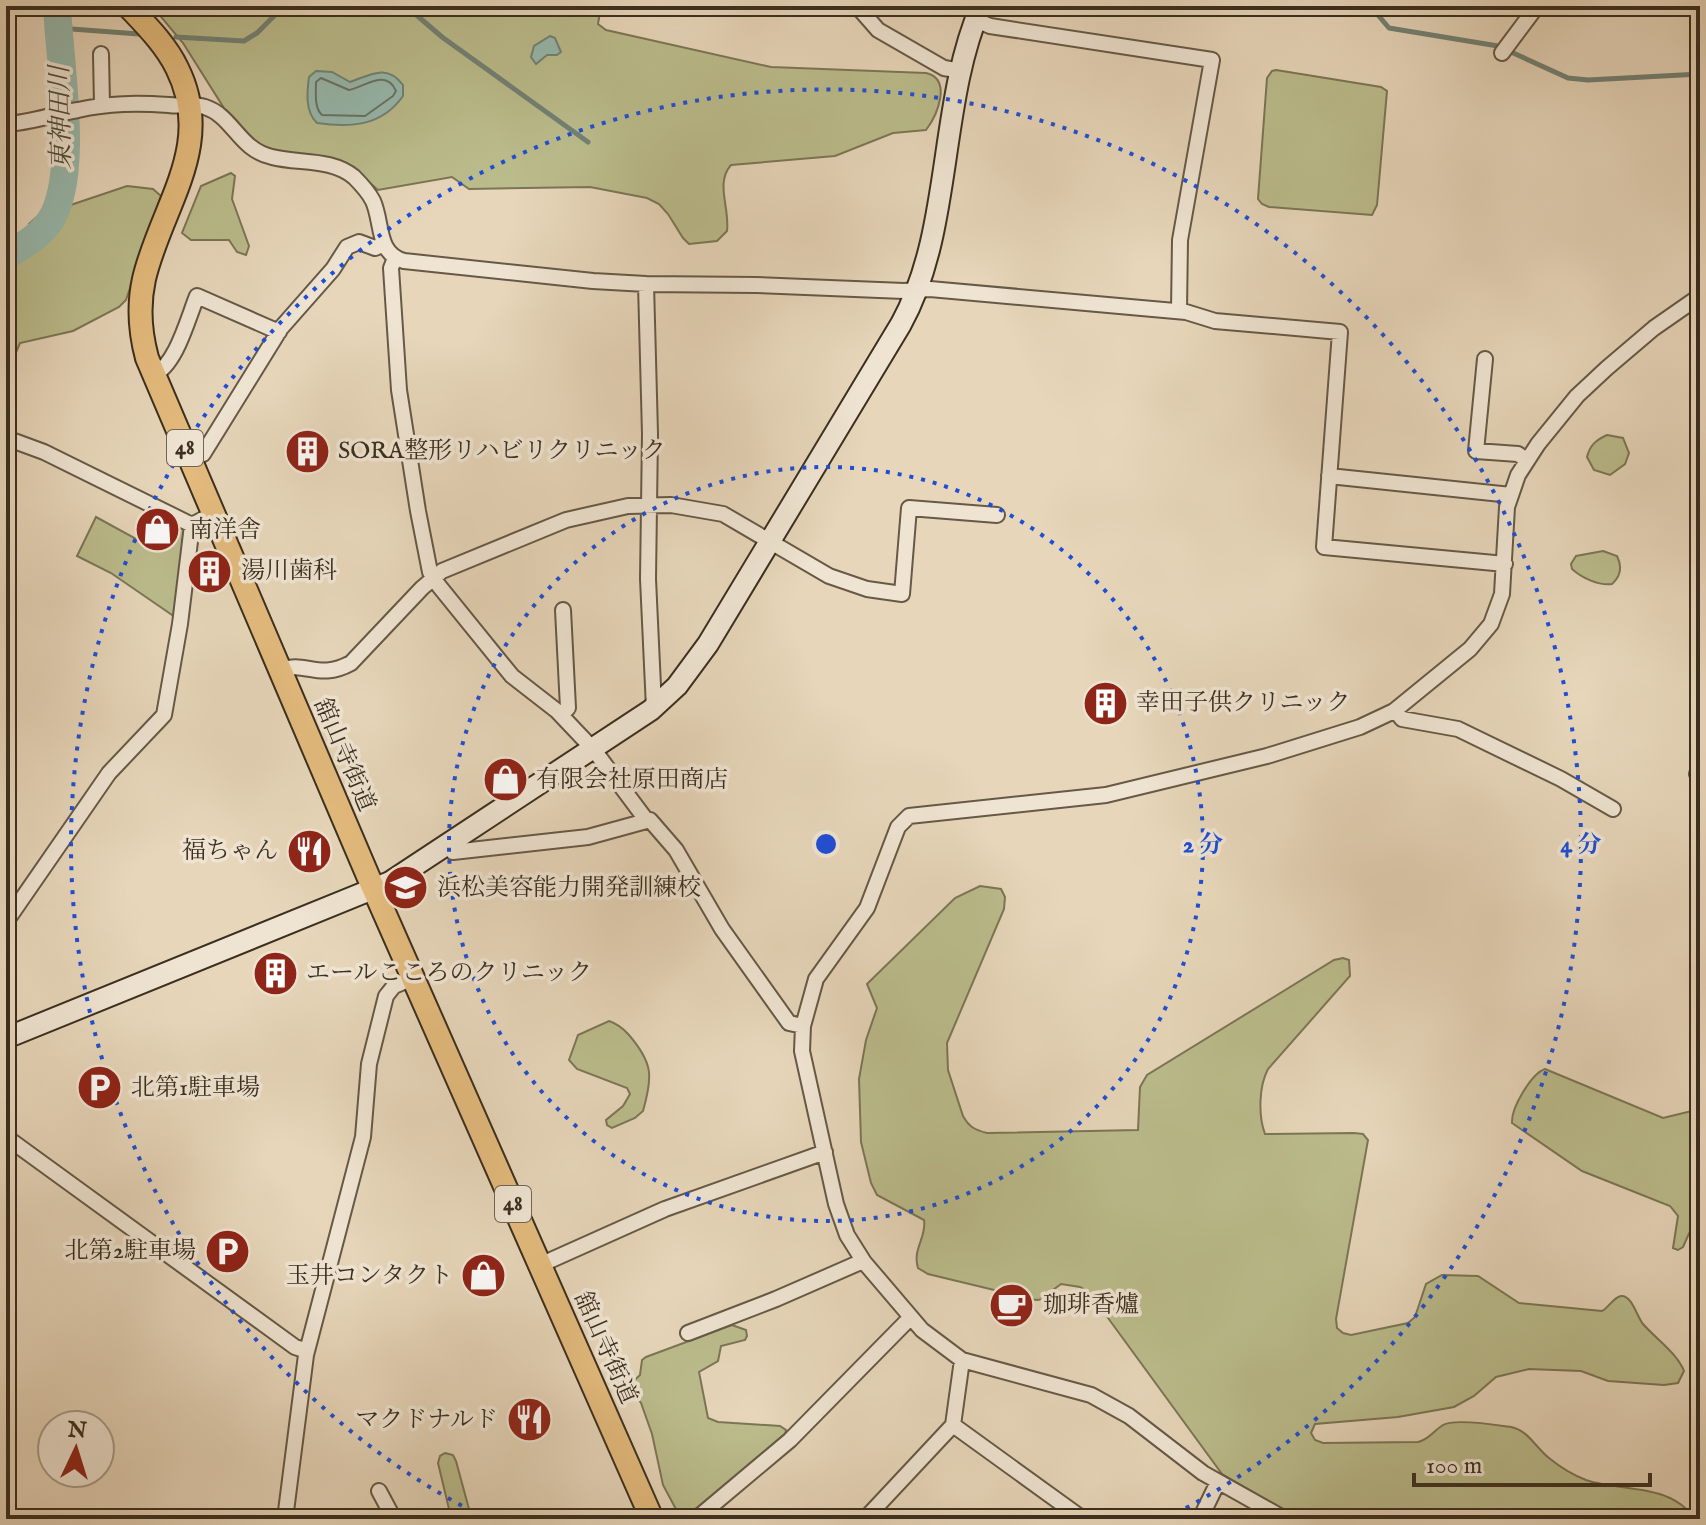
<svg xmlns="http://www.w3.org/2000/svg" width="1706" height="1525" viewBox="0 0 1706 1525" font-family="'IM FELL English','Noto Serif JP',serif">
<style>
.green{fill:#bbbc8c;stroke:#7b7656;stroke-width:2}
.water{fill:#97b9ad;stroke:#728275;stroke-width:2}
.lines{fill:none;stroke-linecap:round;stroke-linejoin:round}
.shore{stroke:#697466;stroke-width:2}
.stream{stroke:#728275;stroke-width:5}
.river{stroke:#97b9ad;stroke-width:28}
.street-casing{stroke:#665946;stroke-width:18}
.secondary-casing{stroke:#3b2f20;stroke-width:24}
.primary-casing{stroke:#3b2f20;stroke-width:26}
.street{stroke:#efe4d2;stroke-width:14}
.secondary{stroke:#efe4d2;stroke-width:20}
.primary{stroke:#e4bb7d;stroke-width:22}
.ring{fill:none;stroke:#1d4ed8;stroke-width:4;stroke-dasharray:4 8}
.labels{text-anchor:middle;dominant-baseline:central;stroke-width:7;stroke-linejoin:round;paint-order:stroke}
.shield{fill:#efe4d2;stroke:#716555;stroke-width:2}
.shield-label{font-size:22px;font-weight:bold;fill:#3b2f20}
.poi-label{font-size:24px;fill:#3b2f20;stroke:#efe4d2;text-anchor:start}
.street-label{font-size:24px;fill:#3b2f20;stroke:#efe4d2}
.water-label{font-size:26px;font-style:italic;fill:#4d4b3c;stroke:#efe4d2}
.centre{fill:#1d4ed8;stroke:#efe4d2;stroke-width:4}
.ring-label{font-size:24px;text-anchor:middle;font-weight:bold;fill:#1d4ed8;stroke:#efe4d2;stroke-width:7;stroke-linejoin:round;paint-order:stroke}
</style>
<rect width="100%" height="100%" fill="#e7d6ba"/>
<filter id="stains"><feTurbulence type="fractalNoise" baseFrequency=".0025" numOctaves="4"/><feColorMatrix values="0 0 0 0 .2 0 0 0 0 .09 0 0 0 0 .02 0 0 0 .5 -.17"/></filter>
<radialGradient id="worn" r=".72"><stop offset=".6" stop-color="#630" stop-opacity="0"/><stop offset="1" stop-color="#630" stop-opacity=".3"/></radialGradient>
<path class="green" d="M152 6H601L598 24 606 30 771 67 926 73C952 79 938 114 926 130L893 133 835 156 731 165C715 183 730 208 727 231L717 241 689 244 683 238 668 214 659 204 647 198 590 187 469 189 452 177 378 190 354 169 259 146 229 116 183 43Z
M1276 70 1381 87 1387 91 1377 205 1372 215 1269 207 1262 204 1258 199 1267 78 1272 71Z
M231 173 235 176 232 199 249 246 246 255 237 252 229 240H191L182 233 201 186Z
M127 186 153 189 161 196 126 300 119 307 73 331 20 343 6 376V260L17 261 26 255 29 224 38 216Z
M1607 435 1623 438 1629 453 1625 464 1610 475 1594 470 1587 457C1590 445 1596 440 1607 435Z
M96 517 156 550 171 522 182 528 185 533 175 617 111 573 77 556Z
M1603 551 1617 556C1622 566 1621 576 1612 584 1599 586 1582 578 1572 569L1571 564 1576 556Z
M980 886 1001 889 1005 897 1004 909 947 1043 948 1070 963 1116C969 1127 975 1130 987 1133L1138 1130 1140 1087 1147 1075 1334 960 1343 958 1349 960 1350 976 1268 1069C1259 1086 1258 1115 1265 1134L1354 1133 1363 1134 1368 1140 1336 1319 1337 1328 1343 1333 1351 1335 1408 1323 1415 1317 1426 1284 1442 1275 1478 1276 1519 1303 1602 1311C1609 1307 1614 1297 1621 1296 1632 1295 1637 1317 1643 1324 1656 1339 1677 1353 1684 1371L1678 1383 1664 1385 1608 1381 1581 1371 1529 1369 1496 1377 1474 1396 1454 1407 1398 1417 1315 1424 1311 1433 1315 1440 1323 1443 1418 1442C1430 1439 1433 1431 1443 1425 1455 1418 1497 1425 1511 1427 1528 1430 1536 1448 1549 1458 1560 1467 1573 1475 1586 1480 1620 1492 1673 1483 1694 1519H1300L1222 1474 1089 1292 1080 1287 1061 1284 1053 1290 1046 1299 1036 1300 928 1274 918 1268C912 1249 927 1237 924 1220L877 1195 871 1183 861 1142 859 1079 866 1040 877 1008 867 984 955 898Z
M609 1021C618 1024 623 1028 629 1035 653 1063 653 1076 643 1111L635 1118 612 1128 607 1125 606 1120 623 1106 630 1094 627 1088 577 1069 569 1060 578 1035Z
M1545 1069 1663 1118 1700 1109V1209L1683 1247 1678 1250 1673 1248 1678 1216 1670 1206 1582 1171 1512 1123C1511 1108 1531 1074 1545 1069Z
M732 1325 746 1330 747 1336 745 1340 721 1346 718 1361 699 1372 708 1418 718 1422 780 1426 786 1430 785 1434 694 1512 687 1515 678 1513 663 1485 652 1434 641 1403 638 1399 625 1394 624 1390 640 1375 642 1360 646 1357Z
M445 1453 453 1455 456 1461 469 1509C480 1517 495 1511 502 1519H463L449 1509 438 1463 440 1456Z"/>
<path class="water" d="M550 36 555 38 561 52 557 55H547L536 64 531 57 534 46Z
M316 71 332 72 350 82C370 75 387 63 403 85V96C382 126 351 128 317 123 305 112 307 92 309 77Z"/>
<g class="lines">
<path class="shore" d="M321 78 349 90C365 87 386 68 396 91L393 96 365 116 322 115C314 108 316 92 316 82Z"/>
<path class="stream" d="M406 6 442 37 588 142
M1377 6 1378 15 1389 28 1498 46
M58 28 139 34
M176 37 244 41 257 33 284 6
M1511 52 1568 78 1588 80 1700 74"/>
<path class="river" d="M6 256C22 246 39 237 50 221 80 175 59 61 57 6"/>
<defs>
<path id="street" d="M857 6 878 30 944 68 962 71
M976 20 990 26 1212 60 1180 240 1179 311
M1502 53 1537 6
M101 54 102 105
M6 124C31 123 53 114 78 110 109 103 137 103 169 105 181 107 193 103 205 107 233 116 239 150 272 157 299 164 331 158 354 177 361 184 368 191 373 201 383 223 376 253 404 261L593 281 646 284 756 285 904 291 930 289 1186 312 1215 321 1340 332 1324 547 1505 564
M395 258 391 268 399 390 418 511 430 572 439 586 512 676 557 711 594 750 647 821
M646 284 650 434 648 579 654 708
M1485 359 1476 451 1518 454 1526 460
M153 375C176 366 188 318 197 296L279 332
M6 438 44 452 192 525 213 514
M190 459 203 454 281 328 333 269 347 247 359 242 375 248 384 244
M1329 476 1511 495
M280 670C306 660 318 681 351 663L422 588 442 571 566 520 628 506 671 505 723 514 829 576 867 589 902 594 909 508 997 515
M1395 710 1402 719 1458 729 1561 779 1613 809
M561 715 568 708 563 610
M1700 768 1697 774 1700 776
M448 844 453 852 588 837 650 820 676 850 722 929 789 1023 803 1026
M6 922 109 773 164 715 180 624 192 525
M6 1137 295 1347 307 1351
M540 1265 665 1209 825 1152
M688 1333 776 1299 863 1261
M953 1425 1083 1519
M379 1491 394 1519
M285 1519 306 1355 363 1137 369 1064 386 996 394 986 413 978
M696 1519 790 1440 911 1317
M865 1519 953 1425 962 1360
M1200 1519 1218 1482
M1285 1519 1203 1473 1129 1416 1091 1395 962 1360 922 1330 864 1262 847 1235 836 1204 802 1051 803 1026 816 979 867 908 898 827 909 816 1106 795 1267 756 1360 727 1394 711 1470 649 1491 624 1502 594 1507 507 1518 475 1538 444 1577 396 1607 368 1654 328 1700 296"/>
<path id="secondary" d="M6 1038 390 882 651 710 677 686 708 644 901 324C953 230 938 105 981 6"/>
<path id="primary" d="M128 6C146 25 166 45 177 68 216 146 161 206 144 279 138 306 140 332 147 358L368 876 652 1519"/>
</defs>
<use href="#street" class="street-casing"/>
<use href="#secondary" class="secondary-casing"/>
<use href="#primary" class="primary-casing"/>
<use href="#street" class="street"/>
<use href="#secondary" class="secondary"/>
<use href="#primary" class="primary"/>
</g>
<g class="ring">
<circle cx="826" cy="844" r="377"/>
<path d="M483 1517A755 755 0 1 1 1169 1517"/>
</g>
<defs>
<symbol id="building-disc" viewBox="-11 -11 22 22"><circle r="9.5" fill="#8f2418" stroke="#efe4d2"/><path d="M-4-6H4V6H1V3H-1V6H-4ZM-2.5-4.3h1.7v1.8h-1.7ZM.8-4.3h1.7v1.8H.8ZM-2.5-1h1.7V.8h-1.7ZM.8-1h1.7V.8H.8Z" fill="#fff"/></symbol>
<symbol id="shop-disc" viewBox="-11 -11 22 22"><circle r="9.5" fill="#8f2418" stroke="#efe4d2"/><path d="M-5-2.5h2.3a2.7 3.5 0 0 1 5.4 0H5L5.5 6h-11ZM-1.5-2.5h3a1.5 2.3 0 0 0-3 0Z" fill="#fff"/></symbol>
<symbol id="restaurant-disc" viewBox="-11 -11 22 22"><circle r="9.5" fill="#8f2418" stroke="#efe4d2"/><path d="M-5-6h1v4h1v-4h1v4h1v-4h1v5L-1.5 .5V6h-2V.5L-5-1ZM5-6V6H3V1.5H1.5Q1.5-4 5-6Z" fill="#fff"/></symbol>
<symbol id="university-disc" viewBox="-11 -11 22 22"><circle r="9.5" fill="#8f2418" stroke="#efe4d2"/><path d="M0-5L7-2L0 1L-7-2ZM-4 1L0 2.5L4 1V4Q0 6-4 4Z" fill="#fff"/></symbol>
<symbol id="parking-disc" viewBox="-11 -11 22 22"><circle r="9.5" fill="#8f2418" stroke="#efe4d2"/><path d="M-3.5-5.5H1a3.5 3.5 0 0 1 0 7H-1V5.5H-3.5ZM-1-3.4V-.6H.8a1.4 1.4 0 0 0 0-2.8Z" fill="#fff"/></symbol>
<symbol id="cafe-disc" viewBox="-11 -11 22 22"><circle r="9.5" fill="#8f2418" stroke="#efe4d2"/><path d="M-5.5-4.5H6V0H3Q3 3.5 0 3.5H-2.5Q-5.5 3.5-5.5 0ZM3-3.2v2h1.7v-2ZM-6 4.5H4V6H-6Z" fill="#fff"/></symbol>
</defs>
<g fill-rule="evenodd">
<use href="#building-disc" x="282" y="426" width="51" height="51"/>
<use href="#shop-disc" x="132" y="504" width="51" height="51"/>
<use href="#building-disc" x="184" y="546" width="51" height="51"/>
<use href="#building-disc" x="1080" y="678" width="51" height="51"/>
<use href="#shop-disc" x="480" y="754" width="51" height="51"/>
<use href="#restaurant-disc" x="284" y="826" width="51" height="51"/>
<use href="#university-disc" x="380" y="862" width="51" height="51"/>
<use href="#building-disc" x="250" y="948" width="51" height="51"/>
<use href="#parking-disc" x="74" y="1062" width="51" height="51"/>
<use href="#parking-disc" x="202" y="1226" width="51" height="51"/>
<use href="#shop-disc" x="458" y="1250" width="51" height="51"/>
<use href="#cafe-disc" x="986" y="1280" width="51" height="51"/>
<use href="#restaurant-disc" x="504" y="1394" width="51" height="51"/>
</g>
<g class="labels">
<g class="shield">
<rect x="167" y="430" width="36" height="36" rx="6"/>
<rect x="495" y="1186" width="36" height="36" rx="6"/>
</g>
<g class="shield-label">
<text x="185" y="448">48</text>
<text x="513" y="1204">48</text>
</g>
<g class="poi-label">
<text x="338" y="451">SORA整形リハビリクリニック</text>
<text x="189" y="530">南洋舎</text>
<text x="241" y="571">湯川歯科</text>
<text x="1136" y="703">幸田子供クリニック</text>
<text x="536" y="780">有限会社原田商店</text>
<text x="278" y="851" text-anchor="end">福ちゃん</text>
<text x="437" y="888">浜松美容能力開発訓練校</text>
<text x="306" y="973">エールこころのクリニック</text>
<text x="131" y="1088">北第1駐車場</text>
<text x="196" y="1251" text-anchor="end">北第2駐車場</text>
<text x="453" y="1276" text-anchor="end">玉井コンタクト</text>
<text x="1043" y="1305">珈琲香爐</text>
<text x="498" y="1420" text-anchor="end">マクドナルド</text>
</g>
<g class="street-label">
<text transform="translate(344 755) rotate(67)">舘山寺街道</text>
<text transform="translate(605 1348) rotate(66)">舘山寺街道</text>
</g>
<g class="water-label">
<text transform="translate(61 118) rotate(-91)">東神田川</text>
</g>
</g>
<circle cx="826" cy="844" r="12" class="centre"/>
<g class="ring-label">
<text x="1203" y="852">2 分</text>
<text x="1581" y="852">4 分</text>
</g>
<rect width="1706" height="1525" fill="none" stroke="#e7d6ba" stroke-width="32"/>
<rect x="8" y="8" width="1690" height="1509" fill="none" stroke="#3b2f20" stroke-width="4"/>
<rect x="16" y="16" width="1674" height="1493" fill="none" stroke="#3b2f20" stroke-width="2"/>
<g transform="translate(76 1449) rotate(4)"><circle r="38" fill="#efe4d2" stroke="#a79c8b" stroke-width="2"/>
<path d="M0-6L14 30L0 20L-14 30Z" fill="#8f2418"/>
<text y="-12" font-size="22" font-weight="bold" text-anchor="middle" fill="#3b2f20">N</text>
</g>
<path d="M1414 1473v12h236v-12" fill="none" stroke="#3b2f20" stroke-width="4"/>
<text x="1426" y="1473" font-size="24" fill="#3b2f20" stroke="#efe4d2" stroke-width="6" paint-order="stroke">100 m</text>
<rect width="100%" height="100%" filter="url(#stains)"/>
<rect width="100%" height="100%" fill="url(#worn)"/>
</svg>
